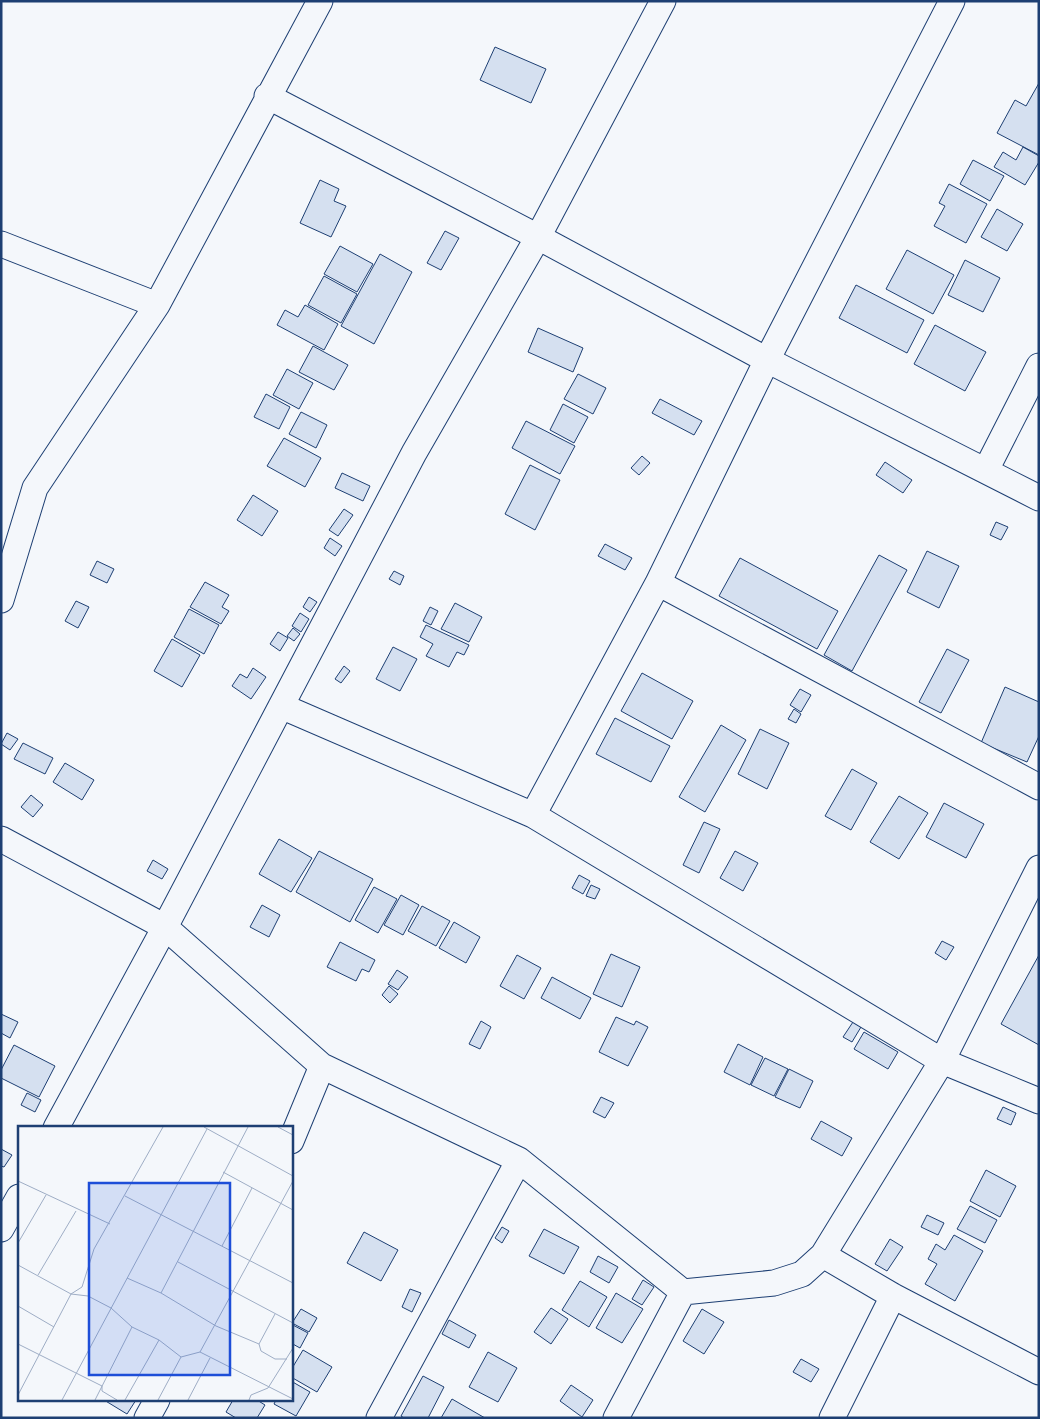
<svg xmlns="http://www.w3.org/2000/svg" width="1040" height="1419" viewBox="0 0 1040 1419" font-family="Roboto,sans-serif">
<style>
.building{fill:#d5e0f0;stroke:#1d3f73}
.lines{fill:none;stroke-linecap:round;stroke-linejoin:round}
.minor-casing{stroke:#1d3f73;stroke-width:27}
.minor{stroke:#f4f7fb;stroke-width:25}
.inset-road{fill:none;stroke:#9eadc5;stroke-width:1}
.view{fill:#1d4ed8;fill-opacity:0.15;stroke:#1d4ed8;stroke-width:2.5}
.inset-edge{fill:none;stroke:#1d3f73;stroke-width:2.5}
</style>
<rect width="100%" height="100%" fill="#f4f7fb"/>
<path class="building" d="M495 47 546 69 531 103 480 80Z
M1039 83V155L997 133 1015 100 1026 106Z
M1023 147 1039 156V162L1025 185 994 167 1003 152 1016 160Z
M973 160 1004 176 990 201 960 184Z
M320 180 339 189 334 201 346 206 331 237 300 223Z
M949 184 987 204 966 243 934 226 945 206 939 203Z
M997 209 1023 224 1007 251 981 237Z
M445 231 459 238 441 270 427 263Z
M340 246 373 264 357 292 324 274Z
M907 250 954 275 933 314 886 289Z
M380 254 412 272 374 344 341 326Z
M965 260 1000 278 983 312 948 295Z
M324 276 357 294 341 323 308 305Z
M856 285 924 320 907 353 839 318Z
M305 305 338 324 324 350 277 325 285 310 298 317Z
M935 325 986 352 965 391 914 364Z
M538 328 583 348 573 372 528 352Z
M313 346 348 365 334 390 299 372Z
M287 369 313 383 299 409 273 395Z
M578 374 606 388 593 414 564 399Z
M266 394 290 407 279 429 254 417Z
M660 399 702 421 694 435 652 413Z
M563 404 588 417 574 443 550 430Z
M301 412 327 425 316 448 289 434Z
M526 421 575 446 560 474 512 448Z
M284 438 321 458 305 487 267 466Z
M642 456 650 463 639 475 631 468Z
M885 462 912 480 903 493 876 475Z
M530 465 560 480 535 530 505 514Z
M342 473 370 486 363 501 335 488Z
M253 495 278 511 262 536 237 520Z
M344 509 353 515 338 536 329 530Z
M996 522 1008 527 1001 540 990 535Z
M330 538 342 546 335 556 324 548Z
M605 544 632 558 625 570 598 556Z
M927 551 959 566 939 608 907 592Z
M879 555 907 570 852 671 824 655Z
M740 558 838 611 817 649 719 596Z
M97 561 114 569 107 583 90 575Z
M394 571 404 576 400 585 389 579Z
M205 582 229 595 222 607 229 611 221 624 190 607Z
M309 597 317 602 310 612 303 607Z
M76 601 89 607 78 628 65 621Z
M455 603 482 617 469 642 441 629Z
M430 607 438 611 431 625 423 621Z
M189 609 219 625 204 654 174 637Z
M300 613 309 619 301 632 292 626Z
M426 625 469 645 464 655 457 652 449 667 426 656 433 644 420 637Z
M293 628 300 634 294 641 287 636Z
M278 632 288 638 280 651 270 644Z
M172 639 200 655 182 687 154 671Z
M393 647 417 659 400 691 376 679Z
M947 649 969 660 941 713 919 702Z
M344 666 350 671 341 683 335 679Z
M253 668 266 677 251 699 232 686 240 674 247 678Z
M642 673 693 701 672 739 621 711Z
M1005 687 1039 702V736L1027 762 981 743Z
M800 689 811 695 801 712 790 705Z
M794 709 801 714 796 723 788 719Z
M615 718 670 746 651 782 596 754Z
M721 725 746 740 705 812 679 797Z
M760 729 789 743 767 789 738 774Z
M7 733 18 739 10 750 1 744Z
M23 743 53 758 45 774 14 759Z
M65 763 94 780 82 800 53 782Z
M852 769 877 783 851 830 825 816Z
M31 795 43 805 33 817 21 807Z
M899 796 928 813 899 859 870 842Z
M944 803 984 824 966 858 926 837Z
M704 822 720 829 699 873 683 865Z
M279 839 312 858 291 892 259 874Z
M319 851 373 879 350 922 296 892Z
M735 851 758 863 743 891 720 878Z
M153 860 168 869 162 879 147 871Z
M579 875 590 881 583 894 572 888Z
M591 885 600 889 595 899 586 896Z
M374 887 397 899 378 933 355 920Z
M401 895 419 905 403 935 384 925Z
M262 905 280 915 269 937 250 927Z
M422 906 450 921 436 946 408 931Z
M454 922 480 937 466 963 439 948Z
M942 941 954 947 946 960 935 953Z
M340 942 375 960 369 972 362 969 356 981 327 967Z
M611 954 640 967 622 1007 593 994Z
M517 955 541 968 524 999 500 986Z
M1039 955V1045L1001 1024Z
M397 970 408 977 398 990 388 984Z
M552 977 591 998 580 1019 541 998Z
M389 986 398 994 390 1003 382 995Z
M1 1014 18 1022 10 1038 1 1033Z
M616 1017 634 1025 636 1021 648 1027 628 1066 599 1052Z
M481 1021 491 1027 480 1049 469 1044Z
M853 1022 861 1027 852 1042 843 1037Z
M864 1032 898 1052 888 1069 854 1049Z
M738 1044 763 1057 750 1085 724 1072Z
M14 1045 55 1066 39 1097 1 1078V1070Z
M765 1058 788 1069 774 1096 751 1085Z
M789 1069 813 1081 800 1108 775 1097Z
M27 1093 41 1100 35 1112 21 1105Z
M601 1097 614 1103 605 1118 593 1112Z
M1003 1107 1016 1113 1011 1125 997 1119Z
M821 1121 852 1138 842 1156 811 1139Z
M1 1149 12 1155 4 1167 1 1166Z
M986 1170 1016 1186 1000 1217 970 1201Z
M970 1206 997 1220 985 1243 957 1229Z
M927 1215 944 1223 938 1235 921 1227Z
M502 1227 509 1231 502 1243 495 1238Z
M544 1229 579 1247 564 1274 529 1256Z
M364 1232 398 1250 381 1281 347 1263Z
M954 1235 983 1251 955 1301 925 1284 937 1264 928 1259 936 1244 945 1250Z
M890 1239 903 1247 887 1271 875 1264Z
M598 1256 618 1267 609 1283 590 1272Z
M643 1280 654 1287 642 1305 632 1299Z
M580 1281 607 1297 589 1327 562 1310Z
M410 1289 421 1293 412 1312 402 1307Z
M616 1293 643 1309 622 1343 596 1328Z
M551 1308 568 1319 551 1344 534 1332Z
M301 1309 317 1318 309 1332 292 1323Z
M702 1309 724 1322 704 1354 683 1341Z
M449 1320 476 1335 469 1348 442 1334Z
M291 1324 308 1333 300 1348 291 1343Z
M303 1350 332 1367 317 1392 291 1377V1370Z
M488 1352 517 1368 498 1402 469 1387Z
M801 1359 819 1369 811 1382 793 1372Z
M423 1376 444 1387 428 1418H404L401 1416Z
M291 1381 310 1392 296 1416 274 1404 276 1400H291Z
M571 1385 593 1400 582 1417 560 1401Z
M452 1399 485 1418H441Z
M104 1400H136L127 1414Z
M233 1400H257L265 1405 257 1418H236L226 1412Z"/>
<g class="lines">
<defs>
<path id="minor" d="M267 96 538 237 767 360 1039 498
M1 244 157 305
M986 470 1039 366
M658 583 1039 787
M1 600 35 488 157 305 320 1
M281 706 533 815 942 1061 1039 1101
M533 815 658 583 767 360 952 1
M1 839 165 927 322 1066 519 1160 683 1292 774 1283 802 1274 823 1255 893 1296 1039 1372
M56 1128 165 927 414 453 538 237 663 1
M291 1141 322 1066
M1 1229 19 1197
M823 1255 942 1061 1039 868
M147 1418 157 1400
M379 1418 519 1160
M616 1418 683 1292
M832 1418 893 1296"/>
</defs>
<use href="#minor" class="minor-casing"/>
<use href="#minor" class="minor"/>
</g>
<g transform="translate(18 1126)">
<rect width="275" height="275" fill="#f4f7fb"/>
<path class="inset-road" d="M186 1 275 50M260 1 275 9M205 46 275 84M0 55 92 98M107 70 275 157M0 117 28 69M204 120 234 62M160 136 275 197M0 139 53 168 70 170 93 182 114 201 141 214 163 231 182 226 275 273M20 149 58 85M109 152 143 167 198 200 241 218 243 225 257 233H269M143 167 230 1M0 180 36 201M0 218 84 260V265L99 274M241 218 257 188M182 226 275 55M0 269 53 168 64 161 76 123 145 1M44 274 189 3M77 274 114 201M107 274 141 214M140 274 163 231M170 274 192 232M231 274 233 269 250 262 275 222"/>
<path class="view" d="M71 57H212V249H71Z"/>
<rect width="275" height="275" class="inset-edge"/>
</g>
<rect width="1040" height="1419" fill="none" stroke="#1d3f73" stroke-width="5"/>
</svg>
